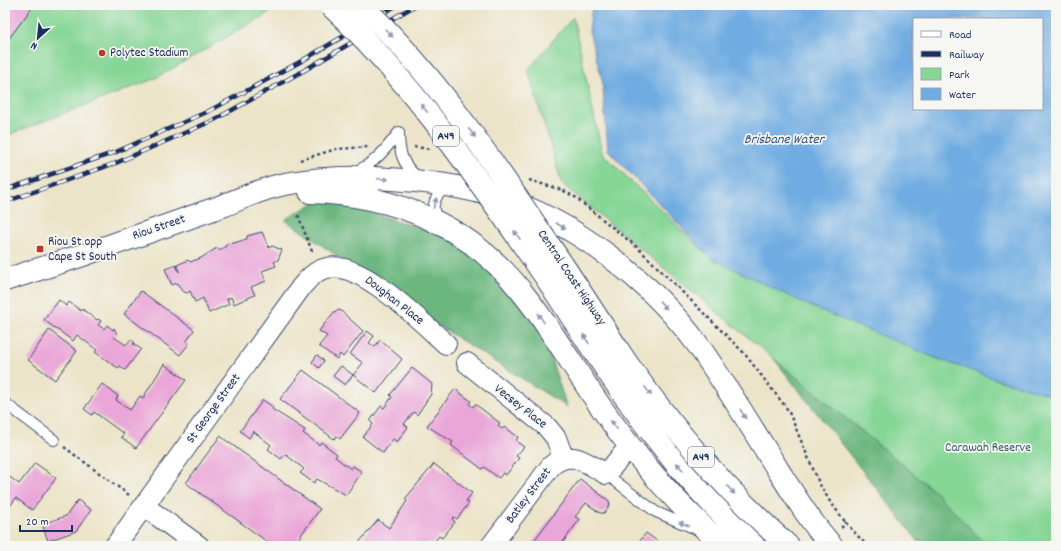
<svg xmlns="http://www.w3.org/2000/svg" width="1061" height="551" viewBox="0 0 1061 551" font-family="Dekko,sans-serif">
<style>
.green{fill:#86d696;stroke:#50827a}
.forest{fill:#6cb77f;stroke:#44736e}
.water{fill:#70ace1;stroke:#466ea0;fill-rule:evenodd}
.building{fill:#eaa6d8}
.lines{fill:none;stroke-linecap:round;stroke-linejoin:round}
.lane-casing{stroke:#3a4a6e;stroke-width:12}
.street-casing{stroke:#3a4a6e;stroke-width:22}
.primary-casing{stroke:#3a4a6e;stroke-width:24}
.highway-casing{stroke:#3a4a6e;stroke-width:24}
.path{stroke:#3a4a6e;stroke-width:2.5;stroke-dasharray:3 3;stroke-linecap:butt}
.lane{stroke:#fff;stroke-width:10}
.street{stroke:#fff;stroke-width:20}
.primary{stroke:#fff;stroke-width:22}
.highway{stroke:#fff;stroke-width:22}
.rail-casing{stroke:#1b2f5e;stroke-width:4.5}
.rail{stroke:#f6f6f2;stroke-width:3;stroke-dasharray:9;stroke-linecap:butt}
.highway-bridge-casing{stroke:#3a4a6e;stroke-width:24;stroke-linecap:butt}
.highway-bridge{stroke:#fff;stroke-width:22}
.oneway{fill:#8d97ae}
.poi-dot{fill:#c8321e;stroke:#f6f6f2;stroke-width:1.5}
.labels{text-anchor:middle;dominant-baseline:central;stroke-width:3.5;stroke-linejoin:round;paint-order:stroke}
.shield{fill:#f6f6f2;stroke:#5d6b8a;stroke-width:1}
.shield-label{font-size:12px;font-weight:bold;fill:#1b2f5e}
.poi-label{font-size:13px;fill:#1b2f5e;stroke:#f6f6f2;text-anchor:start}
.street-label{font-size:13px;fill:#1b2f5e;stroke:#f6f6f2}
.park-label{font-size:13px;fill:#36596c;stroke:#f6f6f2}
.water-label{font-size:14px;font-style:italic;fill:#355485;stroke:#f6f6f2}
</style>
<rect width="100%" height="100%" fill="#f6f6f2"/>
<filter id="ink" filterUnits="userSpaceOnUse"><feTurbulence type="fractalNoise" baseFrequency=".025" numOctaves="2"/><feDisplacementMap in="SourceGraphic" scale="8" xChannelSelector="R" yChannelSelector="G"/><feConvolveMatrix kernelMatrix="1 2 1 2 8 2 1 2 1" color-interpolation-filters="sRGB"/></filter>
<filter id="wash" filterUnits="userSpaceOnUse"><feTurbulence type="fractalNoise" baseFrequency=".012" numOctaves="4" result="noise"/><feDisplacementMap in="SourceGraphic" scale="16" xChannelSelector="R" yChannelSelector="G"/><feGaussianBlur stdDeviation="0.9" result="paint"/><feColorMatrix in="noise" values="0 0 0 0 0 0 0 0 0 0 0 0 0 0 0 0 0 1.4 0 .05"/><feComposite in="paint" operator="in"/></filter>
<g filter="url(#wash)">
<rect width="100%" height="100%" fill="#ece4c8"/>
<path class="green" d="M5 5H279L281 6 154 79 5 136Z
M573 17 602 153 711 258 936 358 998 380 1056 396V546H987L933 490 562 184 528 70Z"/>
<path class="forest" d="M323 197 461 241 536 315 567 407 434 323 285 220Z
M774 359 933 490 987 546H922Z"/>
<path class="water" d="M592 5H1056V396L998 380 936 358 812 307 711 258 608 150 602 79 589 31ZM914 19H1042V109H914Z"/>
<g id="blocks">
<path class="building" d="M5 5H34L5 44Z
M262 232 269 248 272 246 282 250 278 260 274 262 276 266 262 271 266 281 251 287 255 295 234 304 231 297 227 299 229 304 209 313 203 298 195 302 190 291 187 293 182 291 177 283 172 285 165 269 176 265 179 272 177 265 188 260 190 262 201 258 217 248 219 250 225 247 226 244 234 243 247 239V236Z
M141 291 194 330 186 342 189 344 180 355 124 314Z
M59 300 66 306 69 302 81 311 82 309 97 320 98 319 101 321 98 325 104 329 107 325 113 330 114 328 117 334 114 337 126 345 131 339 135 343 133 344 141 349 125 370 120 366 118 368 95 352 97 350 77 335 73 341 44 320Z
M340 310 363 331 343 357 340 354 337 359 319 346 327 336 319 331 334 312Z
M49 330 77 351 55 380 28 360Z
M367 331 374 336 369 343 375 347 380 340 402 359 376 393 353 375 363 363 350 354Z
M317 355 324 361 319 368 312 362Z
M164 364 186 380 136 448 121 437 124 434 94 412 92 415 84 409 102 384 118 396 116 400 130 410 140 396 143 398Z
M341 366 353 375 345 385 333 376Z
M412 368 432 384 431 394 417 415 414 412 404 424 408 427 397 442 393 439 383 453 363 437 373 424 370 421 381 406 384 408 392 397 390 395Z
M303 370 360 413 340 439 337 436 334 439 280 399Z
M455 389 471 401 469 404 473 407 475 404 500 423 498 426 502 429 505 427 518 437 516 441 524 447 516 456 519 458 506 475 503 473 499 478 484 467 482 469 451 445 453 442 427 426Z
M263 400 273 407 272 409 305 430 303 433 319 445 321 442 337 454 335 457 351 469 353 466 362 472 346 495 317 479 314 483 300 473 304 469 285 454 281 459 268 449 271 445 253 431 249 438 240 431Z
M220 436 320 509 293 546H273L186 483Z
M35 463 56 478 32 510 16 498 5 513V478L7 475 19 484Z
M434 464 472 493 466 501 469 503 457 519 454 517 452 519 455 522 442 538 439 536 432 545 429 542 425 546H356L378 520 389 528 407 501 405 499Z
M580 479 609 501 610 505 604 513H600L586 503 575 517 580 519 560 546H530Z
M78 500 91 510 76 531 48 541 42 524 66 516Z
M646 533 664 546H636Z"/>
</g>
</g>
<g filter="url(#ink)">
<use href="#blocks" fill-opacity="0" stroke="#3a4a6e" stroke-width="1"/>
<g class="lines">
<defs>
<path id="lane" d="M399 132C399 152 402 165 418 177
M353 172C374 165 386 149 399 132
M438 220C429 207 435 194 448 187
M5 403 54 440
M606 474 656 512 698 530"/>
<path id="street" d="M467 363 547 427 556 438 563 457
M144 506 199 546
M115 546 302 286C309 278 316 270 327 268 361 260 421 322 446 344
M491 546 551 466C571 448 586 463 606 474L630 446"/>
<path id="primary" d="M5 280 86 254 222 206"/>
<path id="highway" d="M310 192C395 194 473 227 525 296 552 330 574 368 598 403 634 455 676 504 724 546
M222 206C243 198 263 188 285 184 314 178 344 177 374 178 414 180 458 184 497 197 573 220 651 281 698 345 727 386 753 430 780 473 796 498 812 524 832 546
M564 267C584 297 604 328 624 359 671 427 727 491 788 546
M547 279C584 336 620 393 662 446 689 482 722 515 754 546"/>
</defs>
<use href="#lane" class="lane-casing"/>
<use href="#street" class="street-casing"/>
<use href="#primary" class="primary-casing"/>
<use href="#highway" class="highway-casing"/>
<path class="path" d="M414 147 431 149
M300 160 336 149 369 147
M529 180 562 190 575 197 638 248 744 353 788 410 819 483 829 500 846 523
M298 215 313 254
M64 447 129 495
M841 527 846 523 867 546"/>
<use href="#lane" class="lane"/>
<use href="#street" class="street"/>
<use href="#primary" class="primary"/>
<use href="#highway" class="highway"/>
<defs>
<path id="rail" d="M5 190 116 152 209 111 298 63 397 5
M5 202 116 163 214 120 303 71 416 5"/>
</defs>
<use href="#rail" class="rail-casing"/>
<use href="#rail" class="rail"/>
<defs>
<path id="highway-bridge" d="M330 5C416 85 480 183 547 279
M361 5C442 81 502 176 564 267"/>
</defs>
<use href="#highway-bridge" class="highway-bridge-casing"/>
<use href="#highway-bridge" class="highway-bridge"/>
</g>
<defs><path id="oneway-solid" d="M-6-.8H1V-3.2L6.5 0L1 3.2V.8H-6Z"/></defs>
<g class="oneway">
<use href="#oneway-solid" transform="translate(389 33) rotate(46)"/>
<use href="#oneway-solid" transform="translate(424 108) rotate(-129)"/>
<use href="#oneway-solid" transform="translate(472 133) rotate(52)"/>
<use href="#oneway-solid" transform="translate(383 179) rotate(2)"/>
<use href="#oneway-solid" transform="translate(435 203) rotate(-73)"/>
<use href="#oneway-solid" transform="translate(561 226) rotate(30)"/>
<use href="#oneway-solid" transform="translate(517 235) rotate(-125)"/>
<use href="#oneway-solid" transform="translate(663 305) rotate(47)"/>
<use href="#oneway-solid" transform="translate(541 318) rotate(-124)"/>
<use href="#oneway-solid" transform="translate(586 339) rotate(-123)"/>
<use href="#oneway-solid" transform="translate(648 391) rotate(54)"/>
<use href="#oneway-solid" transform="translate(743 414) rotate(58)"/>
<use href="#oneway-solid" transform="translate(614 425) rotate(-127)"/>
<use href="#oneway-solid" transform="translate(680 467) rotate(-131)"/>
<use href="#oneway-solid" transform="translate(731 490) rotate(47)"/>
<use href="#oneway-solid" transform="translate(684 524) rotate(-160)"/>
</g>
</g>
<g class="poi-dot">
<circle cx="102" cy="53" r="4"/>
<rect x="36" y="245" width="8" height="8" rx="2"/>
</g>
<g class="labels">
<g class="shield">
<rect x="433" y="126" width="26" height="20" rx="3"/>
<rect x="688" y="447" width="26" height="20" rx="3"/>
</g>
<g class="shield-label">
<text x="446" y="136">A49</text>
<text x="701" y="457">A49</text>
</g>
<g class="poi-label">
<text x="110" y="53">Polytec Stadium</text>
<text x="48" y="242">Riou St opp<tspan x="48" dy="15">Cape St South</tspan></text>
</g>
<g class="street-label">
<text transform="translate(159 228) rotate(-19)">Riou Street</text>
<text transform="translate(571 278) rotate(56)">Central Coast Highway</text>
<text transform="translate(394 301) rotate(38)">Doughan Place</text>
<text transform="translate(520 407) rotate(38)">Vecsey Place</text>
<text transform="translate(214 409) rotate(-54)">St George Street</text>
<text transform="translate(529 496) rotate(-53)">Batley Street</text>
</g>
<g class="park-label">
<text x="988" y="448">Carawah Reserve</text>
</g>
<g class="water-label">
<text x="784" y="140">Brisbane Water</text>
</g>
</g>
<rect width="1061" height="551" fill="none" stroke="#f6f6f2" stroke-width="20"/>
<rect x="913" y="18" width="130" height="92" fill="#f6f6f2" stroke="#9ea6b7"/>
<rect x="921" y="31" width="20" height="6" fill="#ffffff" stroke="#9ea6b7"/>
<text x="949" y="38" font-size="12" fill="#1b2f5e">Road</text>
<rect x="921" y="51" width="20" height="6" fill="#1b2f5e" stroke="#9ea6b7"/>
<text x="949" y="58" font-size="12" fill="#1b2f5e">Railway</text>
<rect x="921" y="68" width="20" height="12" fill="#86d696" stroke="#9ea6b7"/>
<text x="949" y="78" font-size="12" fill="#1b2f5e">Park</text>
<rect x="921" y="88" width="20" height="12" fill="#70ace1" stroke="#9ea6b7"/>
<text x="949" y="98" font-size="12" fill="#1b2f5e">Water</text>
<g transform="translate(38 38) rotate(207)" stroke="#f6f6f2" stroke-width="3" paint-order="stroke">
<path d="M0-3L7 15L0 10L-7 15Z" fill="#1b2f5e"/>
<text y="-6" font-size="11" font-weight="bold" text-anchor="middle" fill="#1b2f5e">N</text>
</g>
<path d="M20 525v6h52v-6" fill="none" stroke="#1b2f5e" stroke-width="2"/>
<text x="26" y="525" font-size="12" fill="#1b2f5e" stroke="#f6f6f2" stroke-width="3" paint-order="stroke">20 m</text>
</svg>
